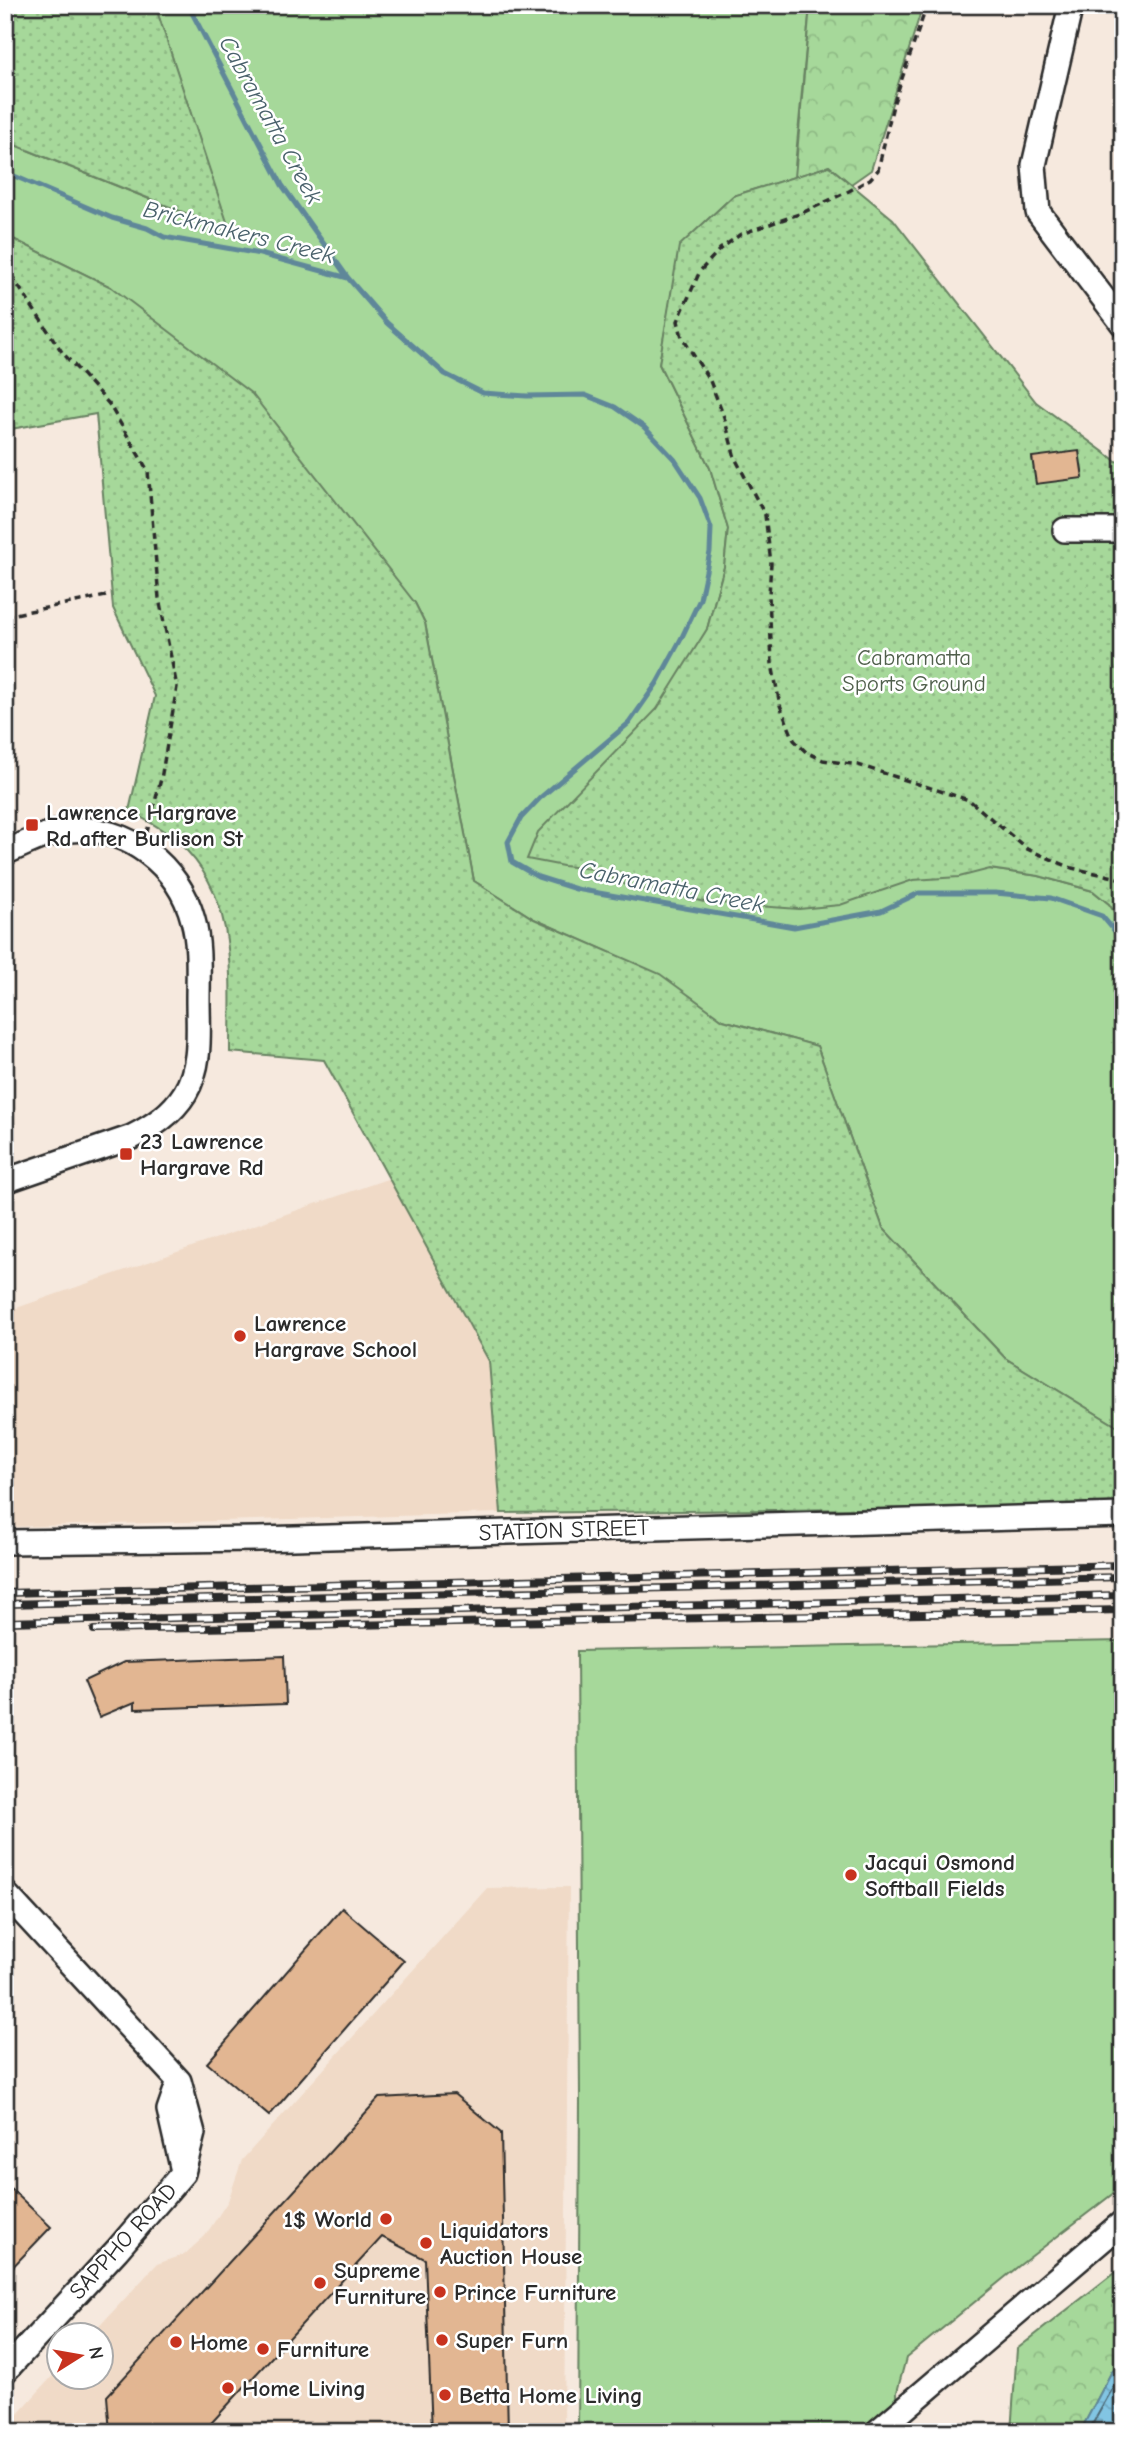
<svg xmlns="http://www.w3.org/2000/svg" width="1128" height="2437" viewBox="0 0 1128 2437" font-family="'Comic Neue',sans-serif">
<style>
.built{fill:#f0dac7}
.green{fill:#a6d89a;stroke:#688262;stroke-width:2}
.forest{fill:url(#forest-crowns);stroke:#688262;stroke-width:2}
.park{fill:url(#park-dots);stroke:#688262;stroke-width:2}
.water{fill:url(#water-waves);stroke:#5f8799;stroke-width:2}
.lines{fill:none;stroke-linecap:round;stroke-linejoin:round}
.shore{stroke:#4e6975;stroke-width:2}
.stream{stroke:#5f8799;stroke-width:5}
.building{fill:#e2b692;stroke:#2b2b2b;stroke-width:2}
.minor-casing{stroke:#2b2b2b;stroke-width:28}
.path{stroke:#2b2b2b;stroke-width:3.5;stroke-dasharray:7 5;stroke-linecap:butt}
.minor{stroke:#fff;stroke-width:23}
.rail-casing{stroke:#2b2b2b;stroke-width:8}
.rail{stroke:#fff;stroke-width:5;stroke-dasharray:16;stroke-linecap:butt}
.poi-dot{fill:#c8321e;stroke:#fff;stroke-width:2.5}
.labels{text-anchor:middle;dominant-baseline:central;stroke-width:5;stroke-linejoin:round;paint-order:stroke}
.park-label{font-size:23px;fill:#505f4c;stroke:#fff}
.poi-label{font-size:23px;font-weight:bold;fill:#2b2b2b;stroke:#fff;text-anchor:start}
.street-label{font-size:23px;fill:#2b2b2b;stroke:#fff}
.water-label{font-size:24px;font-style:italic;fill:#49616b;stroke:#fff}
</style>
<defs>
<pattern id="forest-crowns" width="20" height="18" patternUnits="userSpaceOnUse" patternTransform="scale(1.75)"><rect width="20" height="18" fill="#a6d89a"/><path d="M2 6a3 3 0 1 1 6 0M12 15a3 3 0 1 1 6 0" fill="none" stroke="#8fba85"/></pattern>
<pattern id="park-dots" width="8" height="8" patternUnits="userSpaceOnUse" patternTransform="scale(1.75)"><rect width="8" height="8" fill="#a6d89a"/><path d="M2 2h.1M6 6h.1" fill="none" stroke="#8fba85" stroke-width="1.8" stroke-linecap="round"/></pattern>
<pattern id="water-waves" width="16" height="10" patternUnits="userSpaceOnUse" patternTransform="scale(1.75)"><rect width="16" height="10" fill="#82c5e3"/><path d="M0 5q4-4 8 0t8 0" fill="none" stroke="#70a9c3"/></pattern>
</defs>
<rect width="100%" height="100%" fill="#f6e9de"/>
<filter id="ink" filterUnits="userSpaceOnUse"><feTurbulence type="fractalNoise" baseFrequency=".0143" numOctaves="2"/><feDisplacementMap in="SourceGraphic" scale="14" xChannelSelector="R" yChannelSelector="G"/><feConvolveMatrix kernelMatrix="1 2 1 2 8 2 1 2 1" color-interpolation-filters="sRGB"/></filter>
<g filter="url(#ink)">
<path class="built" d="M390 1178 489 1361 501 1513 5 1527V1312Z
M569 1887 564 2432H5V2428L59 2369 60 2378H102V2336L91 2335 157 2264 185 2254 205 2236 228 2201 242 2160 487 1888Z"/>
<path class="green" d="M155 5H810L794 177 733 196 680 246 659 364 710 468 728 529 724 567 707 629 989 869 1039 876 1093 891 1109 904 1123 925V1430L1005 1358 883 1228 817 1046 723 1020 613 954 534 919 474 881 425 623 415 603 111 287 5 235V141L229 231Z
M1123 1641V2186L1020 2265 906 2358 897 2392 898 2432H578L580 2099 577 1651Z"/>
<path class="forest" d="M810 5H923L871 170 851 184 829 166 795 177Z
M1123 2266V2360L1112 2371 1080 2432H1011L1017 2349Z"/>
<path class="park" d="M5 5H155L230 231 5 141Z
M829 166 893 219 1036 402 1116 461 1123 463V925L1109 904 1093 891 1039 876 990 869 959 877 913 880 840 905 799 909 704 902 658 890 634 889 594 869 563 866 527 859 538 832 657 709 707 629 724 567 728 529 710 468 659 364 679 246 733 196Z
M5 235 111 287 252 394 415 603 425 623 474 881 534 919 660 974 723 1020 817 1046 883 1228 1005 1358 1123 1430V1506L501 1513 489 1361 324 1060 230 1052C230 979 239 897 179 843 164 829 147 821 129 811L155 696 113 608 96 414 5 430Z"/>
<path class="water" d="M1123 2360V2424L1118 2432H1080L1112 2371Z"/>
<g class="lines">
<path class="shore" d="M1088 2432 1123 2370"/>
<path class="stream" d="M188 5 282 185 348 278 387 323 445 374 483 393 527 396 585 395 615 407 644 427 675 460 700 498 711 528 710 552 700 599 681 639 657 683 629 723 540 798 521 818 508 842 512 862 538 877 576 889 794 927 881 911 919 893H995L1051 898 1102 916 1123 941
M5 172 112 218 147 228 164 237 260 254 348 278"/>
</g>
<path class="building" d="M1079 451 1083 478 1036 484 1032 457Z
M284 1656 286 1704 135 1709V1702L99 1717 84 1681 124 1662Z
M342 1908 404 1961 269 2116 207 2063Z
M454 2094 501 2133 508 2432H432L425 2259 382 2237 203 2432H110L107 2396 379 2098Z
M5 2183 51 2227 5 2275Z"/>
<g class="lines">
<defs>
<path id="minor" d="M1071 5 1034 165 1038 212 1123 324
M1065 530H1123
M5 853C26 843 47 832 70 830 127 825 179 866 193 920 200 945 198 973 198 1000 198 1031 202 1065 185 1093 172 1114 153 1126 132 1137L5 1181
M5 1542 258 1539 1123 1515
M5 1893 179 2081 193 2133 183 2173 117 2250 5 2371
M179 2081 169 2110 182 2167
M877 2432 1123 2222"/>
</defs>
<use href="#minor" class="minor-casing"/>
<path class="path" d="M927 5 893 105 878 170 870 179 849 191 802 213 741 234 720 249 700 271 678 321 682 337 710 381 724 417 735 458 765 515 771 563 769 595 772 664 780 705 794 740 806 752 823 760 858 765 969 800 1027 849 1072 868 1123 879
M5 266 62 352 109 404 148 471 159 598 177 687 161 779 147 832
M5 616 111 595"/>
<use href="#minor" class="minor"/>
<defs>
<path id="rail" d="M5 1593 1123 1565
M5 1604 1123 1577
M5 1622 1123 1595
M94 1630 1123 1610"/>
</defs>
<use href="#rail" class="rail-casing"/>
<use href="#rail" class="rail"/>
</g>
</g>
<g class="poi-dot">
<rect x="25" y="818" width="14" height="14" rx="3.5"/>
<rect x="119" y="1147" width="14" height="14" rx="3.5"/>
<circle cx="240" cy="1336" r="7"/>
<circle cx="851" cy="1875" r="7"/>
<circle cx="386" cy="2219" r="7"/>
<circle cx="426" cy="2243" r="7"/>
<circle cx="320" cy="2283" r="7"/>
<circle cx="440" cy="2292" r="7"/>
<circle cx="442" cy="2340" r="7"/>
<circle cx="176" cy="2342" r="7"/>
<circle cx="263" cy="2349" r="7"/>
<circle cx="228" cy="2388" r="7"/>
<circle cx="445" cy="2395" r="7"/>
</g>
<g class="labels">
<g class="park-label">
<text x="914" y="657">Cabramatta<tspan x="914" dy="26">Sports Ground</tspan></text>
</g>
<g class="poi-label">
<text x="46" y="812">Lawrence Hargrave<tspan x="46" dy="26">Rd after Burlison St</tspan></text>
<text x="140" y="1141">23 Lawrence<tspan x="140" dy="26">Hargrave Rd</tspan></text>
<text x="254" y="1323">Lawrence<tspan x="254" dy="26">Hargrave School</tspan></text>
<text x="865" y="1862">Jacqui Osmond<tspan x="865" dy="26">Softball Fields</tspan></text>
<text x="372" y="2219" text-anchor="end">1$ World</text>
<text x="440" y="2230">Liquidators<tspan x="440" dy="26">Auction House</tspan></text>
<text x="334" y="2270">Supreme<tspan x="334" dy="26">Furniture</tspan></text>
<text x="454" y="2292">Prince Furniture</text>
<text x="456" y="2340">Super Furn</text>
<text x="190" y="2342">Home</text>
<text x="277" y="2349">Furniture</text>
<text x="242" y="2388">Home Living</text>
<text x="459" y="2395">Betta Home Living</text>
</g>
<g class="street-label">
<text transform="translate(564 1530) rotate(-2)">STATION STREET</text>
<text transform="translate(123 2241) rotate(-48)">SAPPHO ROAD</text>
</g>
<g class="water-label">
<text transform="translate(271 120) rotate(61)">Cabramatta Creek</text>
<text transform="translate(239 232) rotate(14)">Brickmakers Creek</text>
<text transform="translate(672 887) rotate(11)">Cabramatta Creek</text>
</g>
</g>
<rect width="1128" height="2437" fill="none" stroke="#fff" stroke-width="28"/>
<rect x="14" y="14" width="1100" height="2409" fill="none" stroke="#2b2b2b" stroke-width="2.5" filter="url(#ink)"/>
<g transform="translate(80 2356) rotate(79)"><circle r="33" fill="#ffffff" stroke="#aaaaaa" stroke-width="2"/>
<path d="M0-5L12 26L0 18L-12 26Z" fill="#c8321e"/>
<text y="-10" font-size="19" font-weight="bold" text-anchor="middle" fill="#2b2b2b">N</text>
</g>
</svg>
